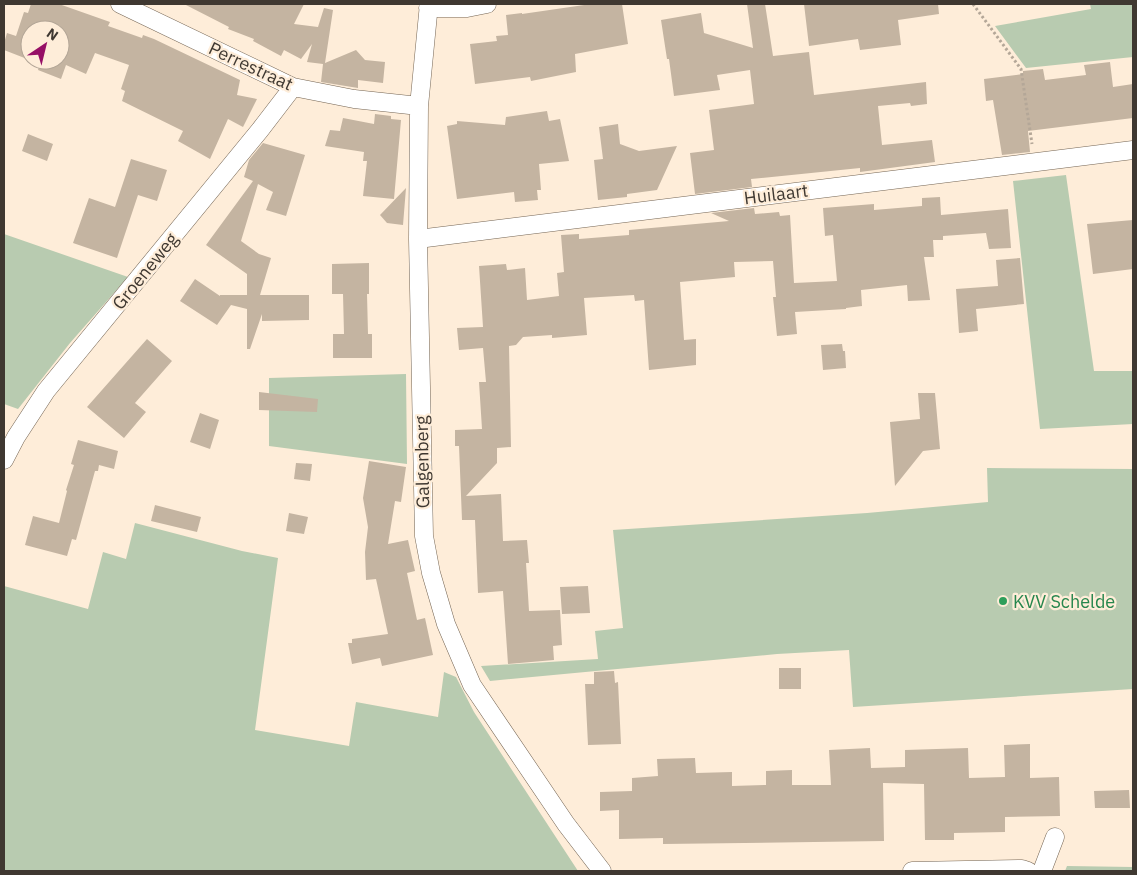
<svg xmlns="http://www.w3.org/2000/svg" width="1137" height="875" viewBox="0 0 1137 875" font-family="'IBM Plex Sans',sans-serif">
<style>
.green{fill:#b8cbb0}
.building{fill:#c4b4a1;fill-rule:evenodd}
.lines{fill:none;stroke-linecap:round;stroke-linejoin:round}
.minor-casing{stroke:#746554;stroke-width:19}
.path{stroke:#b4a798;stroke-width:3;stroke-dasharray:2.5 2.5;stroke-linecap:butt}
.minor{stroke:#fff;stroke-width:18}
.leisure-dot{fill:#2e9e5b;stroke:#feedd9;stroke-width:2}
.labels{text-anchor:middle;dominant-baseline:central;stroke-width:4.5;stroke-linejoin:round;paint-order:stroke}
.street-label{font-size:18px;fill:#3f3831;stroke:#feedd9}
.leisure-label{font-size:18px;fill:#27864d;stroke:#feedd9;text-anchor:start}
</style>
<rect width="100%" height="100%" fill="#feedd9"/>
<path class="green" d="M1090 4H1133V57L1026 68 995 26 1091 9Z
M1066 175 1094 371H1133V424L1040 429 1013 181Z
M4 234 128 277 70 343 18 409 4 404Z
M406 374 407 464 269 446V378Z
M987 468 1133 469V689L853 707 849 650 777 654 490 681 481 666 598 659 595 631 623 628 613 530 867 513 988 502Z
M135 523 242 551 278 558 255 730 349 746 356 702 438 717 444 672 456 677 474 712 578 871H4V586L88 609 103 552 126 559Z
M1067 866 1133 867V871H1065Z"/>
<path class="building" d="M31 4H59L110 22 108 26 142 38 143 35 154 39 240 80 237 95 257 99 243 127 228 119 210 159 178 141 183 131 122 101 125 91 121 89 129 65 95 53 86 74 66 65 61 79 38 70 40 64 4 50V43L7 33 16 36 24 12 28 13ZM30 30H60V60H30Z
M184 4H304L294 24 318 27 324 8 333 10 325 63 356 50 365 60 385 62 383 83 358 80V88L321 82 323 64 307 62 312 44 301 59 284 50 281 56 253 41 254 39 228 29 229 27Z
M591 4H622L628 44 575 54 576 72 531 81 530 77 475 84 470 44 497 41 496 36 508 35 506 15 522 13V14Z
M747 4H765L773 56 809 52 814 95 926 82 927 104 911 106 910 103 878 106 882 145 932 140 935 162 860 172V168L751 179 752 187 695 194 690 153 714 150 709 110 754 104 750 70 717 75 720 90 674 96 669 59H667L661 20 701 13 704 33 753 48Z
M804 4H938L939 14 898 20 901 45 860 50 858 39 809 46Z
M1110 62 1113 87 1133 84V118L1028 131 1030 152 1002 155 993 100 986 101 984 79 1023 74V71L1043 69 1045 80 1086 75 1084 65Z
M547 111 549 121 560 119 569 161 539 164 541 190H537L538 200 515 202 514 192 457 199 447 126 457 124V121L505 125 506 117Z
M375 114 391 116V119L401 120 394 199 363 196 367 161H363L364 152 325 146 330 130 340 131 343 118 374 124Z
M618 124 620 144 639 151 677 146 657 190 627 194V197L598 200 594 160 603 159 599 127Z
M28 134 53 144 47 161 22 151Z
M263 143 305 155 286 216 266 210 273 192 258 184 241 241 259 254 271 258 260 295H309V320L262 321V314L250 349H247V309L231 305 217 325 180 301 195 279 220 296V295H247V274L206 245 253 181 244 177 249 160Z
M131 159 167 170 157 201 138 195 117 258 73 243 89 198 115 207Z
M406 188 403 225 387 223 380 215Z
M940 197 941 215 1008 209 1011 248 989 249 986 233 943 236V240H933L934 257H924L930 300 908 301 907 285 861 290 862 306 846 308V309L795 312 797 334 777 336 773 297H776L773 261 734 262 735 277 680 282 684 340 696 339V365L649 370 644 300 635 301 634 295 584 298 587 335 552 338V335L523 337 516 345 509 346 511 447 497 448V463L466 496 501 494 503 541 527 540 529 563H526L529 611 560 610 562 645 553 646 554 660 508 664 503 591 478 593 475 520H462L459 446H455V430L482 429 479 382H486L483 348 459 350 457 328 483 327 479 266 506 264 507 270 525 268 527 300 559 296 557 273 564 272 561 235 579 234V239L629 235V230L729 221 711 213 754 208 755 214 779 212 780 216 790 215 794 283 837 281 833 235 825 236 823 208 874 204V210L922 206V198Z
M1133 220V269L1093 274 1087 224Z
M1020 258 1024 304 976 309 978 331 959 333 956 289 998 286 996 260Z
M369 263V294H367L368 334H372V358H333V334H344L343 294H332V264Z
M147 339 172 361 135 403 146 412 124 438 87 407Z
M842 344 843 351H845L846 368 823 370 821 345Z
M259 392 318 399 317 412 259 410Z
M918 393H935L940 449 923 451 895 486 890 422 920 419Z
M200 413 219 420 210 449 190 442Z
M78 440 118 451 114 469 99 465 98 471H95L76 540 72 539 67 556 25 545 33 516 59 523 67 491 66 490 74 465 71 464Z
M369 461 406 467 401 502 395 501 388 544 408 540 415 571 407 573 417 620 425 618 433 655 382 666 380 658 352 664 348 643H352V639L388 634 376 579 366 580 365 552 368 527 363 498Z
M296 463 312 464 310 481 294 479Z
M155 505 201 517 197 532 151 521Z
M289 513 308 517 304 534 286 531Z
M588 586 590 613 562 614 560 587Z
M779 668H801V689H779Z
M614 671 615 683 618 682 621 744 588 745 585 684H594V672Z
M1030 744V778L1059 777 1060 816 1005 817V832L954 833V840H925L924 784 883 783 884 841 663 844V838L619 839V810L600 811V792L632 791V778L658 776 657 759 695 758 696 773 732 772V786L766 785V771L792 770V785H831L829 750 870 748 871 768 905 767V750L968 748 969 778 1005 777 1004 745Z
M1129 790 1130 808H1095L1094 791Z"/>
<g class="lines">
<defs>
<path id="minor" d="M120 4 293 87 354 99 419 106
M429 4 419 106 418 239 424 536 431 573 446 624 472 685 566 824 602 871
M428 8H467L487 4
M418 239 1133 150
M4 460 16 437 46 391 260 130 293 87
M912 871 1022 869 1028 871
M1042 871 1055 837"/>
</defs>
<use href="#minor" class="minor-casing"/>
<path class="path" d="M973 4 1021 69 1032 144"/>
<use href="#minor" class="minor"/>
</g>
<circle class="leisure-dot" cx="1003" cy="601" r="5"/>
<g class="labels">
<g class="street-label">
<text transform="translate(251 66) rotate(25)">Perrestraat</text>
<text transform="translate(776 194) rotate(-7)">Huilaart</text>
<text transform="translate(145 271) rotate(-51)">Groeneweg</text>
<text transform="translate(422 462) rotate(-91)">Galgenberg</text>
</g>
<g class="leisure-label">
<text x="1013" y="601">KVV Schelde</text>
</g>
</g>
<rect width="1137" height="875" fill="none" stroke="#3f3831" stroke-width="10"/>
<g transform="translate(45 45) rotate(35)"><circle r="24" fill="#feedd9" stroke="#b2a596"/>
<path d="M0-4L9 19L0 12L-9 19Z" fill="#960f66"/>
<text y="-8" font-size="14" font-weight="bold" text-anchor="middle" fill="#3f3831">N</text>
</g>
</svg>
